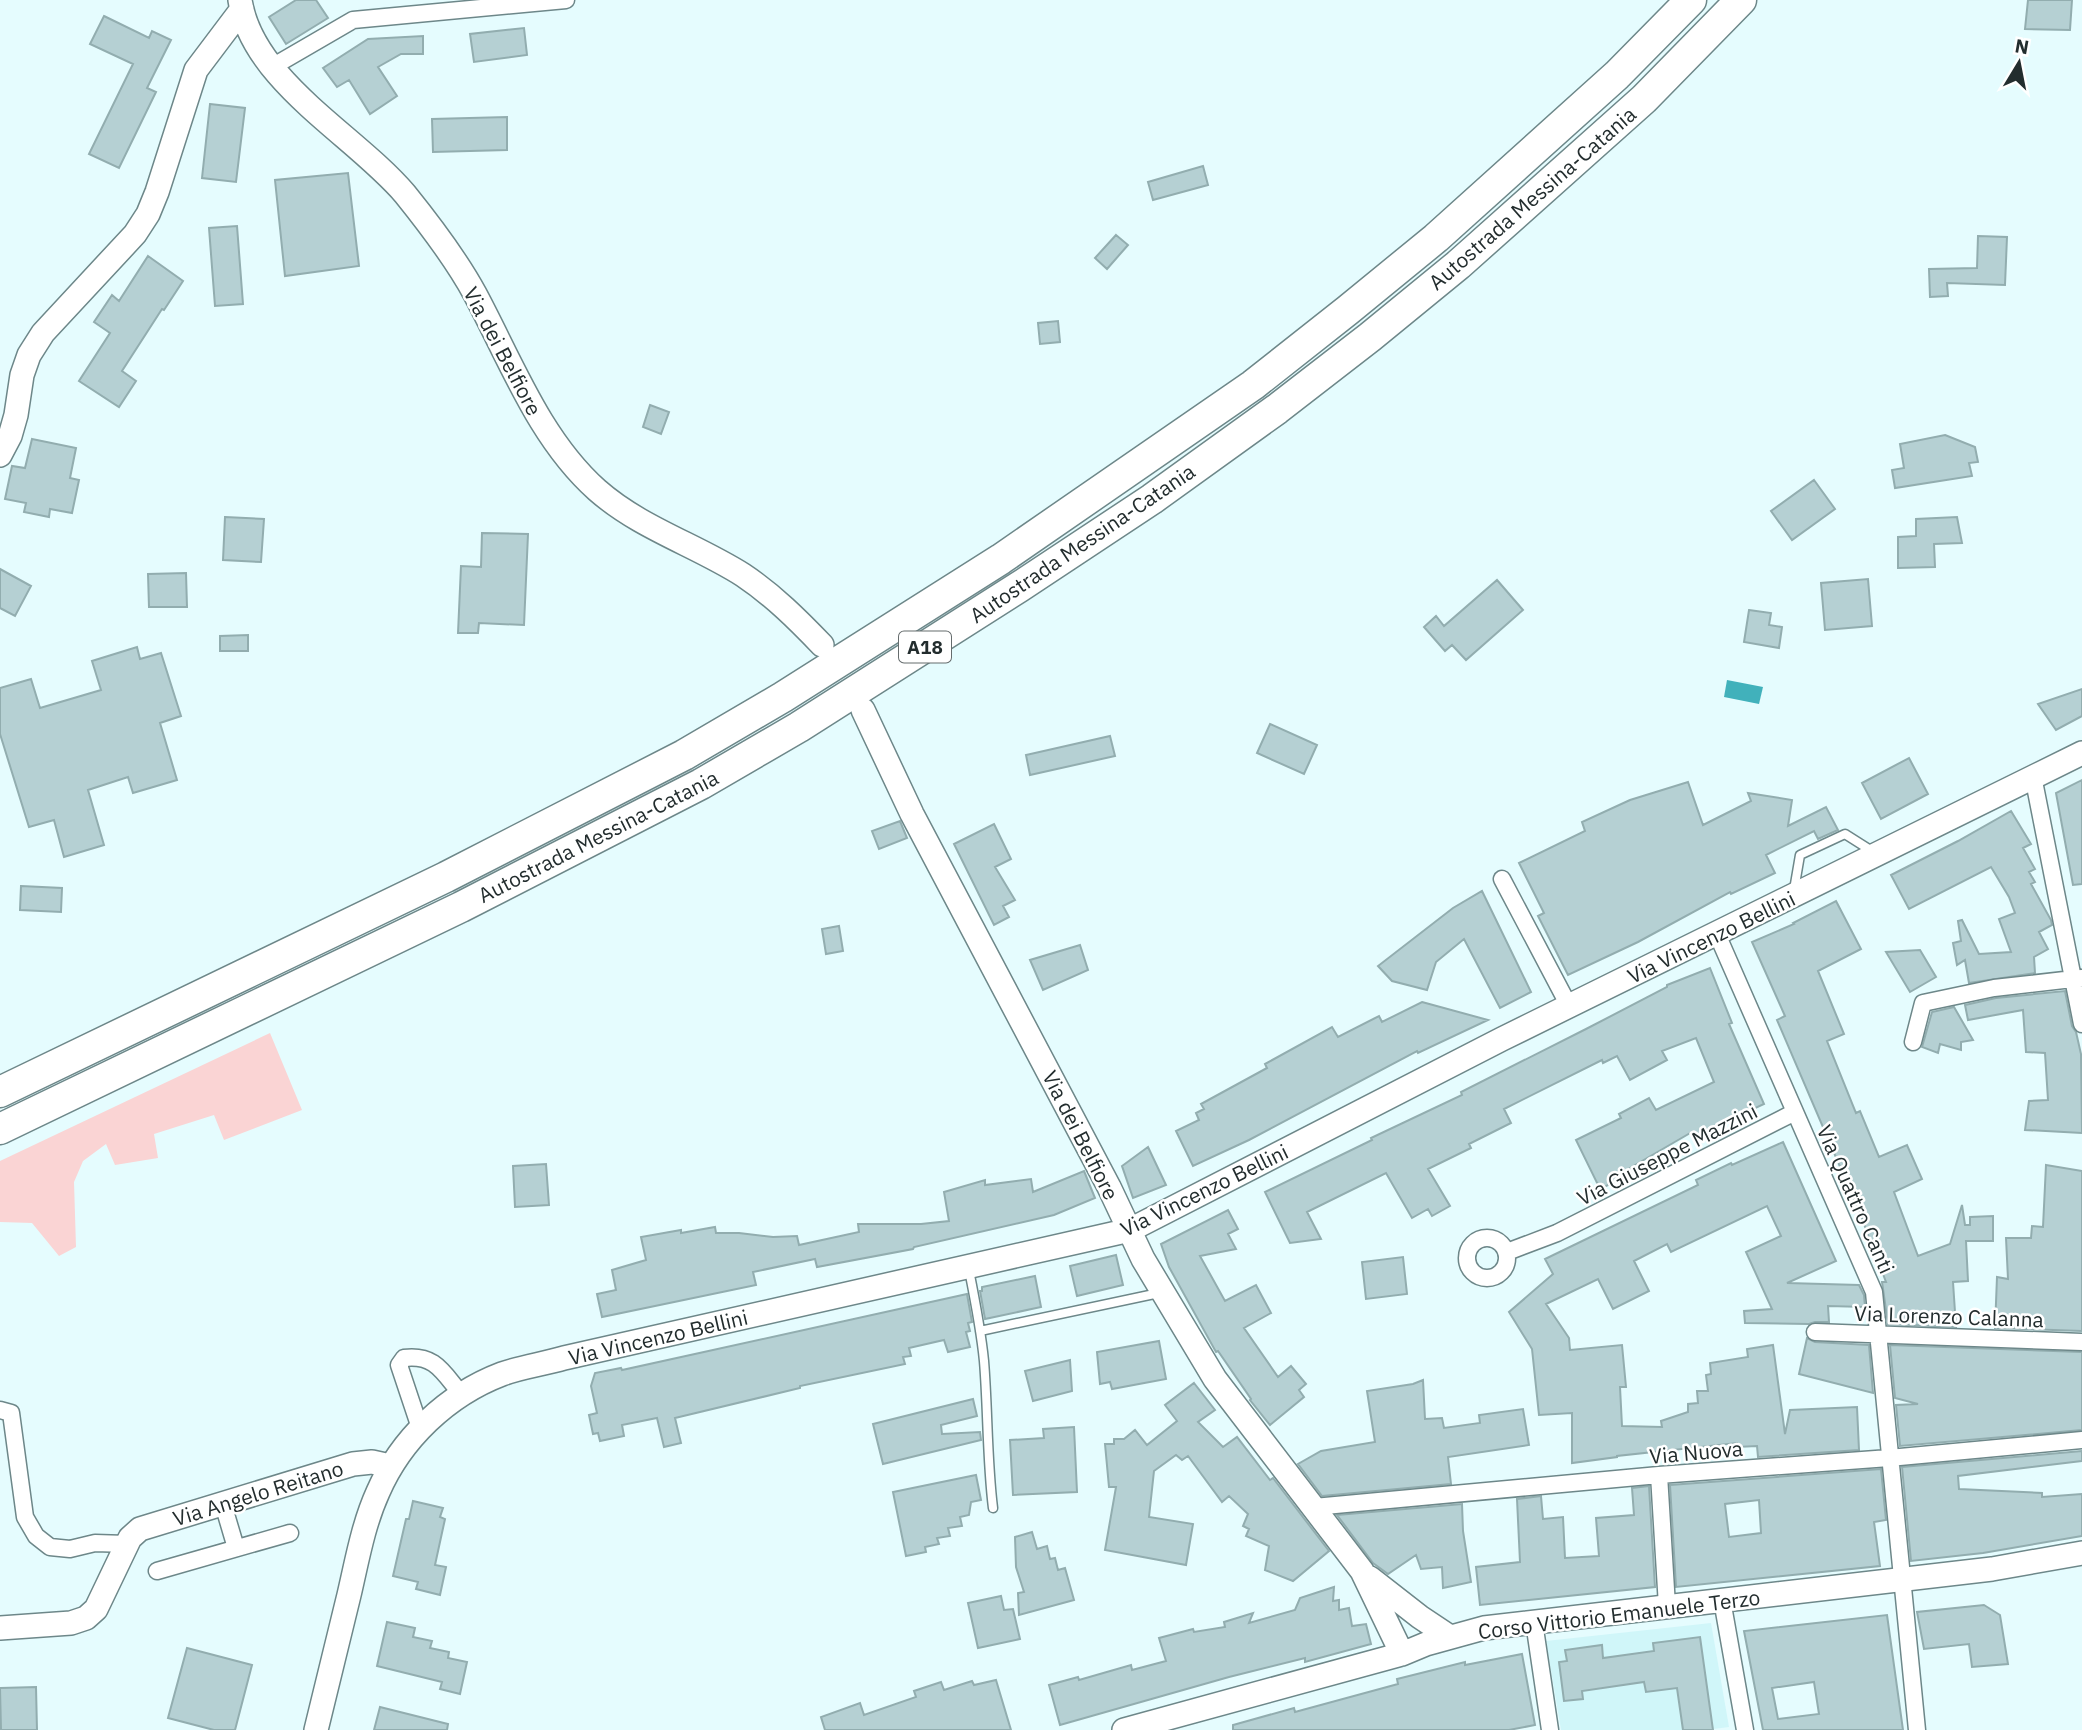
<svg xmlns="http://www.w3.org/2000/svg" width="2082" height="1730" viewBox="0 0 2082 1730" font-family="'IBM Plex Sans',sans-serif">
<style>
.built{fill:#d0f6f9}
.green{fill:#fad4d4}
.water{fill:#41b1bb}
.building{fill:#b5d0d3;stroke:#92adaf;stroke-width:2;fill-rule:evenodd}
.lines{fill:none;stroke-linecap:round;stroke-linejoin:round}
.lane-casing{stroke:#6d8789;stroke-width:11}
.street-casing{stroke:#6d8789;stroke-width:19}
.secondary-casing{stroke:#6d8789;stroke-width:26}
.highway-casing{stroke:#6d8789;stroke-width:33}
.lane{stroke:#fff;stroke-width:8}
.street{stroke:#fff;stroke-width:16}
.secondary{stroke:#fff;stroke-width:23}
.highway{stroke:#fff;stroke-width:30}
.labels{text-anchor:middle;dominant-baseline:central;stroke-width:5;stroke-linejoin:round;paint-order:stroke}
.shield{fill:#fff;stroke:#656c6d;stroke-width:2}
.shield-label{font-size:19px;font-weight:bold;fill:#232d2e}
.street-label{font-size:21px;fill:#232d2e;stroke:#fff}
</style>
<rect width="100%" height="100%" fill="#e5fcfe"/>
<path class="built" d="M1711 1623 1729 1727 1706 1730H1561L1546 1641Z"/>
<path class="green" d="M270 1033 302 1110 224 1140 214 1115 154 1134 158 1158 115 1165 106 1144 83 1161 74 1182 76 1247 59 1256 32 1223 0 1222V1161Z"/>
<path class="water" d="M1727 680 1763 687 1759 704 1724 697Z"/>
<path class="building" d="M296 0H316L328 18 286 44 269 17Z
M2028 0H2072L2070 30 2025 29Z
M104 16 149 38 152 31 171 40 147 88 156 92 119 168 89 154 133 64 90 44Z
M524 28 527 55 474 62 470 34Z
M423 36V54H401L378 67 397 96 370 114 349 80 337 87 323 68 368 39Z
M210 104 245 108 236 182 202 178Z
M507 117V150L433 152 432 119Z
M1203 166 1208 185 1153 200 1148 182Z
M348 173 359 266 285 276 275 180Z
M237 226 243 304 215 306 209 228Z
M1116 235 1128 245 1107 269 1095 258Z
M1978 236 2007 237 2005 285 1947 283 1948 296 1930 297 1929 269 1977 268Z
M148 256 183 281 164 310 162 309 122 371 136 381 119 407 79 381 110 333 94 322 112 295 119 301Z
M1058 321 1060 342 1040 344 1038 323Z
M650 405 669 412 661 434 643 427Z
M1945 435 1975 447 1978 462 1969 463 1972 476 1895 488 1892 470 1904 468 1900 444Z
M32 439 76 448 70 478 79 480 72 513 50 509 49 517 24 512 26 503 5 499 12 466 25 468Z
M1814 480 1835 509 1792 540 1771 511Z
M225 517 264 519 261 562 223 560Z
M1957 517 1962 543 1934 544 1935 567 1898 568V537L1916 536V519Z
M482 533 528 534 524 625 479 623 478 633H458L461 566 481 567Z
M0 569 31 586 15 616 0 608Z
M186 573 187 607H149L148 574Z
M1868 579 1872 626 1825 630 1821 583Z
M1497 580 1523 610 1466 660 1452 645 1445 651 1424 627 1436 616 1444 626Z
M1749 610 1771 613 1769 625 1782 627 1779 648 1744 642Z
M248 635V651H220V636Z
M137 647 140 659 161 653 181 716 160 723 177 780 133 793 128 777 88 790 104 845 64 857 54 820 29 827 0 734V688L31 679 40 708 101 690 92 661Z
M2082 689V716L2056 730 2038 704Z
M1270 724 1317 745 1304 774 1257 753Z
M1110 736 1115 756 1030 775 1026 755Z
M1909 758 1928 794 1881 819 1862 783Z
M2082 780V884L2073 885 2056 793Z
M1688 782 1703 825 1751 801 1748 793 1792 800 1788 826 1826 807 1838 830 1818 839 1814 831 1766 855 1775 873 1731 894 1730 892 1638 942 1568 975 1538 916 1544 913 1519 863 1585 831 1582 822 1630 800Z
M2011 811 2031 844 2023 848 2035 869 2029 872 2035 882 2031 884 2051 920 2052 925 2039 932 2048 949 2034 957 2035 973 1969 983 1965 960 1957 965 1953 943 1961 941 1958 921 1962 920 1979 954 2011 952 1999 919 2015 913 2009 897 1991 867 1909 909 1891 875 1958 841Z
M900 821 907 838 879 849 872 831Z
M994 824 1011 859 995 867 1015 900 1003 906 1009 917 994 925 954 844Z
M21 886 62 888 61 912 20 910Z
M1482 891 1531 992 1500 1008 1464 939 1436 962 1427 990 1392 981 1378 966 1453 908Z
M1836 901 1861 949 1818 971 1844 1034 1827 1041 1856 1113 1860 1111 1879 1157 1907 1145 1922 1179 1894 1192 1918 1256 1950 1244 1962 1205 1965 1225H1970V1217L1993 1216V1241H1966L1968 1281 1953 1282 1956 1327 1888 1324 1882 1282H1886L1859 1211 1777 1020 1785 1016 1752 942 1794 924 1793 923Z
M839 926 843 951 826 954 822 929Z
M1080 945 1088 970 1043 990 1030 960Z
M1920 950 1936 977 1910 992 1886 952Z
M1710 968 1732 1023 1729 1024 1764 1104 1695 1136 1692 1132 1630 1168 1633 1173 1600 1189 1576 1140 1621 1118 1619 1114 1649 1098 1656 1110 1714 1082 1696 1038 1662 1051 1667 1060 1630 1080 1617 1056 1603 1063 1602 1060 1504 1109 1511 1123 1469 1144 1471 1148 1428 1169 1450 1206 1432 1216 1428 1209 1412 1218 1386 1173 1307 1212 1321 1239 1290 1243 1265 1192 1372 1140 1371 1138 1462 1095 1461 1092 1586 1029 1667 987V985Z
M2065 991 2072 1026 2076 1032 2081 1054 2082 1133 2025 1130 2029 1101 2048 1100 2045 1053 2026 1052 2023 1010 1968 1020 1965 1005 1996 998Z
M1422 1002 1488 1020 1418 1053 1417 1051 1249 1140 1193 1166 1176 1131 1199 1120 1196 1113 1204 1109 1201 1104 1267 1068 1265 1064 1332 1027 1338 1037 1379 1016 1382 1022Z
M1954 1007 1973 1040 1961 1042V1050L1940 1044 1938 1053 1922 1047 1932 1012Z
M1783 1142 1836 1261 1787 1283 1859 1285 1864 1295 1865 1307 1828 1306 1829 1322H1815L1809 1324 1745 1323 1744 1311 1772 1309 1746 1252 1781 1236 1767 1206 1671 1252 1667 1244 1634 1261 1649 1291 1613 1309 1598 1279 1546 1304 1569 1338 1570 1350 1622 1345 1626 1387H1620L1622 1426 1662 1427 1661 1421 1688 1412V1404L1698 1403 1697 1391H1708L1706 1375 1711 1374 1710 1363 1748 1357 1747 1349 1773 1345 1785 1434 1790 1410 1857 1407 1859 1450 1758 1457 1757 1446 1737 1447V1443L1617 1456V1457L1572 1463V1413L1539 1415 1532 1349 1509 1312 1553 1274 1545 1259 1698 1185 1696 1180 1731 1163 1732 1165Z
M1148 1147 1166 1185 1133 1198 1122 1166Z
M546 1164 549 1205 515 1207 513 1166Z
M2046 1165 2082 1171V1331L1995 1328 1997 1277 2008 1279 2006 1238H2031L2032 1226 2043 1227Z
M1084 1171 1095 1198 1054 1215 914 1247 913 1249 817 1267 815 1259 753 1272 756 1285 602 1317 597 1294 616 1290 612 1270 646 1260 641 1237 681 1230V1233L715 1227 716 1233H739L773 1237 797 1236 799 1245 859 1232 858 1224H921L949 1221 944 1192 985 1180V1185L1031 1179 1033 1192Z
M1228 1210 1238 1229 1228 1234 1236 1249 1200 1256 1225 1301 1256 1285 1271 1313 1244 1328 1278 1377 1291 1366 1306 1384 1299 1390 1304 1397 1270 1425 1250 1400 1251 1399 1218 1351 1216 1352 1169 1267 1161 1244Z
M1116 1255 1123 1285 1077 1296 1070 1266Z
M1403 1257 1407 1294 1366 1299 1362 1262Z
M1035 1276 1041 1307 985 1319 980 1291H982V1287Z
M967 1294 972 1322 968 1323 970 1331 966 1332 970 1347 948 1352 944 1340 909 1348 911 1356 903 1357 905 1364 800 1386V1388L675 1418 681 1443 664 1447 657 1418 622 1425 624 1436 600 1441 598 1433 593 1434 589 1415 597 1413 591 1386 595 1373 621 1368 622 1370Z
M1807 1338 1815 1342 1869 1345 1873 1393 1799 1374Z
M1159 1341 1166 1379 1112 1389 1110 1382 1100 1384 1097 1352Z
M1890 1345 2082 1352V1430L1900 1446 1896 1405 1918 1404 1895 1398Z
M1070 1360 1072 1391 1033 1401 1025 1371Z
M1423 1380 1425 1419 1442 1418 1444 1428 1480 1423 1479 1415 1523 1409 1529 1445 1448 1457 1451 1484 1322 1496 1298 1464 1321 1451 1375 1442 1367 1391 1413 1384Z
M1194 1383 1215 1410 1198 1422 1223 1447 1237 1437 1270 1480 1273 1478 1329 1551 1293 1581 1265 1570 1269 1546 1246 1536 1249 1529 1243 1526 1248 1514 1229 1496 1222 1502 1188 1456 1182 1460 1176 1455 1154 1471 1149 1517 1193 1524 1186 1565 1105 1550 1116 1487H1109L1105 1444H1114V1439H1124L1135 1430 1147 1445 1177 1421 1165 1405Z
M973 1399 977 1416 941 1425 942 1434 980 1432 981 1440 883 1464 873 1424Z
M1074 1427 1077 1492 1013 1495 1010 1440 1044 1438 1043 1429Z
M2082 1451V1461L1958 1476 1959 1489 2042 1493V1497L2082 1494V1536L1983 1553 1911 1561 1902 1467Z
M1881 1469 1886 1520 1874 1522 1880 1566 1676 1587 1670 1485ZM1759 1500 1761 1533 1729 1537 1725 1504Z
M976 1475 981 1500 971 1502 969 1515 960 1517 962 1526 948 1528 950 1536 937 1538 939 1544 925 1547 926 1552 906 1556 893 1492Z
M1649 1486 1655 1587 1480 1605 1476 1567 1520 1562 1517 1499 1541 1496 1543 1519 1563 1517 1565 1558 1599 1556 1596 1518 1634 1515 1632 1488Z
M413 1501 443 1508 440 1517 445 1519 435 1565 446 1567 440 1595 416 1589 418 1582 393 1576 406 1519H409Z
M1462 1504 1463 1531 1471 1582 1443 1588 1442 1567 1421 1569 1416 1555 1388 1574 1373 1563 1337 1515Z
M1032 1532 1037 1549 1047 1546 1050 1559 1055 1558 1058 1570 1065 1568 1074 1600 1019 1615 1018 1593 1024 1592 1016 1567 1015 1537Z
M1334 1587 1333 1601 1339 1600V1610L1349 1608 1352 1626 1366 1624 1371 1644 1305 1662V1658L1229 1677 1060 1725 1049 1685 1078 1677 1079 1680 1131 1665 1132 1670 1166 1661 1159 1638 1193 1629 1194 1632 1225 1627 1224 1622 1253 1613 1249 1623 1295 1610 1300 1598Z
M1001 1596 1004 1610 1013 1609 1020 1639 978 1648 968 1603Z
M1984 1605 2000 1615 2008 1664 1972 1667 1969 1644 1924 1649 1917 1612Z
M1887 1615 1903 1730H1763L1744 1631ZM1814 1682 1819 1714 1778 1719 1772 1688Z
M387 1622 415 1628 413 1637 432 1641 430 1648 449 1652 448 1658 467 1662 460 1694 440 1689 442 1682 377 1666Z
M1700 1637 1713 1730H1683L1677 1688 1646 1692 1644 1682 1582 1691 1583 1699 1564 1701 1559 1662 1567 1661 1565 1650 1602 1645 1603 1658 1654 1651 1653 1643Z
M187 1648 252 1665 235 1730H214L168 1718Z
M1522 1654 1535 1725 1509 1730H1233V1725L1294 1708 1295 1712 1398 1684 1397 1679 1465 1662V1665Z
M996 1680 1011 1730H825L821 1717 860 1703 864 1715 916 1697 914 1691 941 1682 944 1690 972 1681 974 1685Z
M36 1687 37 1730H1L0 1688Z
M380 1707 448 1724 447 1730H374Z"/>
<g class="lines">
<defs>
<path id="lane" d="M1794 890 1800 855 1845 834 1875 853
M969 1270C975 1300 981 1330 984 1361 988 1410 987 1460 993 1508
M980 1331 1159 1293"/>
<path id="street" d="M272 67 353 20 566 0
M2033 776 2082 1024
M1502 879 1569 1006
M1717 934 1874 1292 1917 1730
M1913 1042 1923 1003 1994 988 2082 978
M1467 1258a20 20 0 1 1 40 0a20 20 0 1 1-40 0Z
M1507 1252 1557 1233 1795 1112
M1815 1332 2082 1342
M0 1410 11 1413 25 1517 36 1536 50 1547 70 1549 95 1543 127 1544
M420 1428 399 1365 404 1358C436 1354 443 1373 462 1395
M1659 1475 1667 1606
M223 1504 236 1548
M1314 1507 1659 1475 1889 1458 2082 1440
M157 1571 290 1533
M1722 1600 1745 1730
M1534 1622 1550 1730"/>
<path id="secondary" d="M240 0C252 81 355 135 405 194 430 225 456 259 475 294 511 361 539 438 597 490 640 528 696 545 743 575 773 595 798 620 822 645
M0 455 10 436 16 415 22 375 29 355 43 333 135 234 148 214 157 192 196 70 242 9
M863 710 912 814 1109 1187 1143 1259 1215 1379 1362 1571 1402 1654
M1370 1578 1420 1617 1450 1637
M0 1628 71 1623 86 1618 96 1609 130 1538 140 1529 353 1464 372 1462 390 1466
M316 1730C327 1685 338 1640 349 1595 357 1561 363 1525 378 1492 401 1439 447 1395 502 1374 521 1367 544 1364 564 1358L1130 1230 1502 1039 2082 753
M1124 1730 1402 1654 1426 1644 1484 1628 1992 1569 2082 1553"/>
<path id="highway" d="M0 1092 446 877 684 755 783 697 1001 559 1253 385 1348 310 1436 238 1617 75 1691 0
M0 1129 461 907 701 784 799 727 1019 587 1152 499 1277 409 1370 337 1458 265 1644 99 1741 0"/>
</defs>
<use href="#lane" class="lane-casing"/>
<use href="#street" class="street-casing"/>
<use href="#secondary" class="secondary-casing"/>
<use href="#highway" class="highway-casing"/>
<use href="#lane" class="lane"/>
<use href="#street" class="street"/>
<use href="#secondary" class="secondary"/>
<use href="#highway" class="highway"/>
</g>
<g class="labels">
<rect class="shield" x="899" y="631.5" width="52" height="31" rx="5"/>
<g class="shield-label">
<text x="925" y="647">A18</text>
</g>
<g class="street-label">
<text transform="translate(1532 198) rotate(-41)">Autostrada Messina-Catania</text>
<text transform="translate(503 351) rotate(62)">Via dei Belfiore</text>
<text transform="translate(1082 543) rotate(-34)">Autostrada Messina-Catania</text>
<text transform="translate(598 836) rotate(-27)">Autostrada Messina-Catania</text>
<text transform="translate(1711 937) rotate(-26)">Via Vincenzo Bellini</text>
<text transform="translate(1081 1135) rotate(63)">Via dei Belfiore</text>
<text transform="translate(1667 1154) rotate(-27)">Via Giuseppe Mazzini</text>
<text transform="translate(1204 1190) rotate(-26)">Via Vincenzo Bellini</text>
<text transform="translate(1856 1199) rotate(66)">Via Quattro Canti</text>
<text transform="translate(1949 1316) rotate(2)">Via Lorenzo Calanna</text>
<text transform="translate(658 1337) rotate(-13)">Via Vincenzo Bellini</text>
<text transform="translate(1696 1452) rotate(-5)">Via Nuova</text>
<text transform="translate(258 1493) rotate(-17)">Via Angelo Reitano</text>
<text transform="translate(1619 1614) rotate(-7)">Corso Vittorio Emanuele Terzo</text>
</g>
</g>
<g transform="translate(2019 63) rotate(10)" stroke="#ffffff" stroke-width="5" paint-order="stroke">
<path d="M0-5L12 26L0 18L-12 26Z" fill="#232d2e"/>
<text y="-10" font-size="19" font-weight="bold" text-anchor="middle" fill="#232d2e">N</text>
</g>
</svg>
